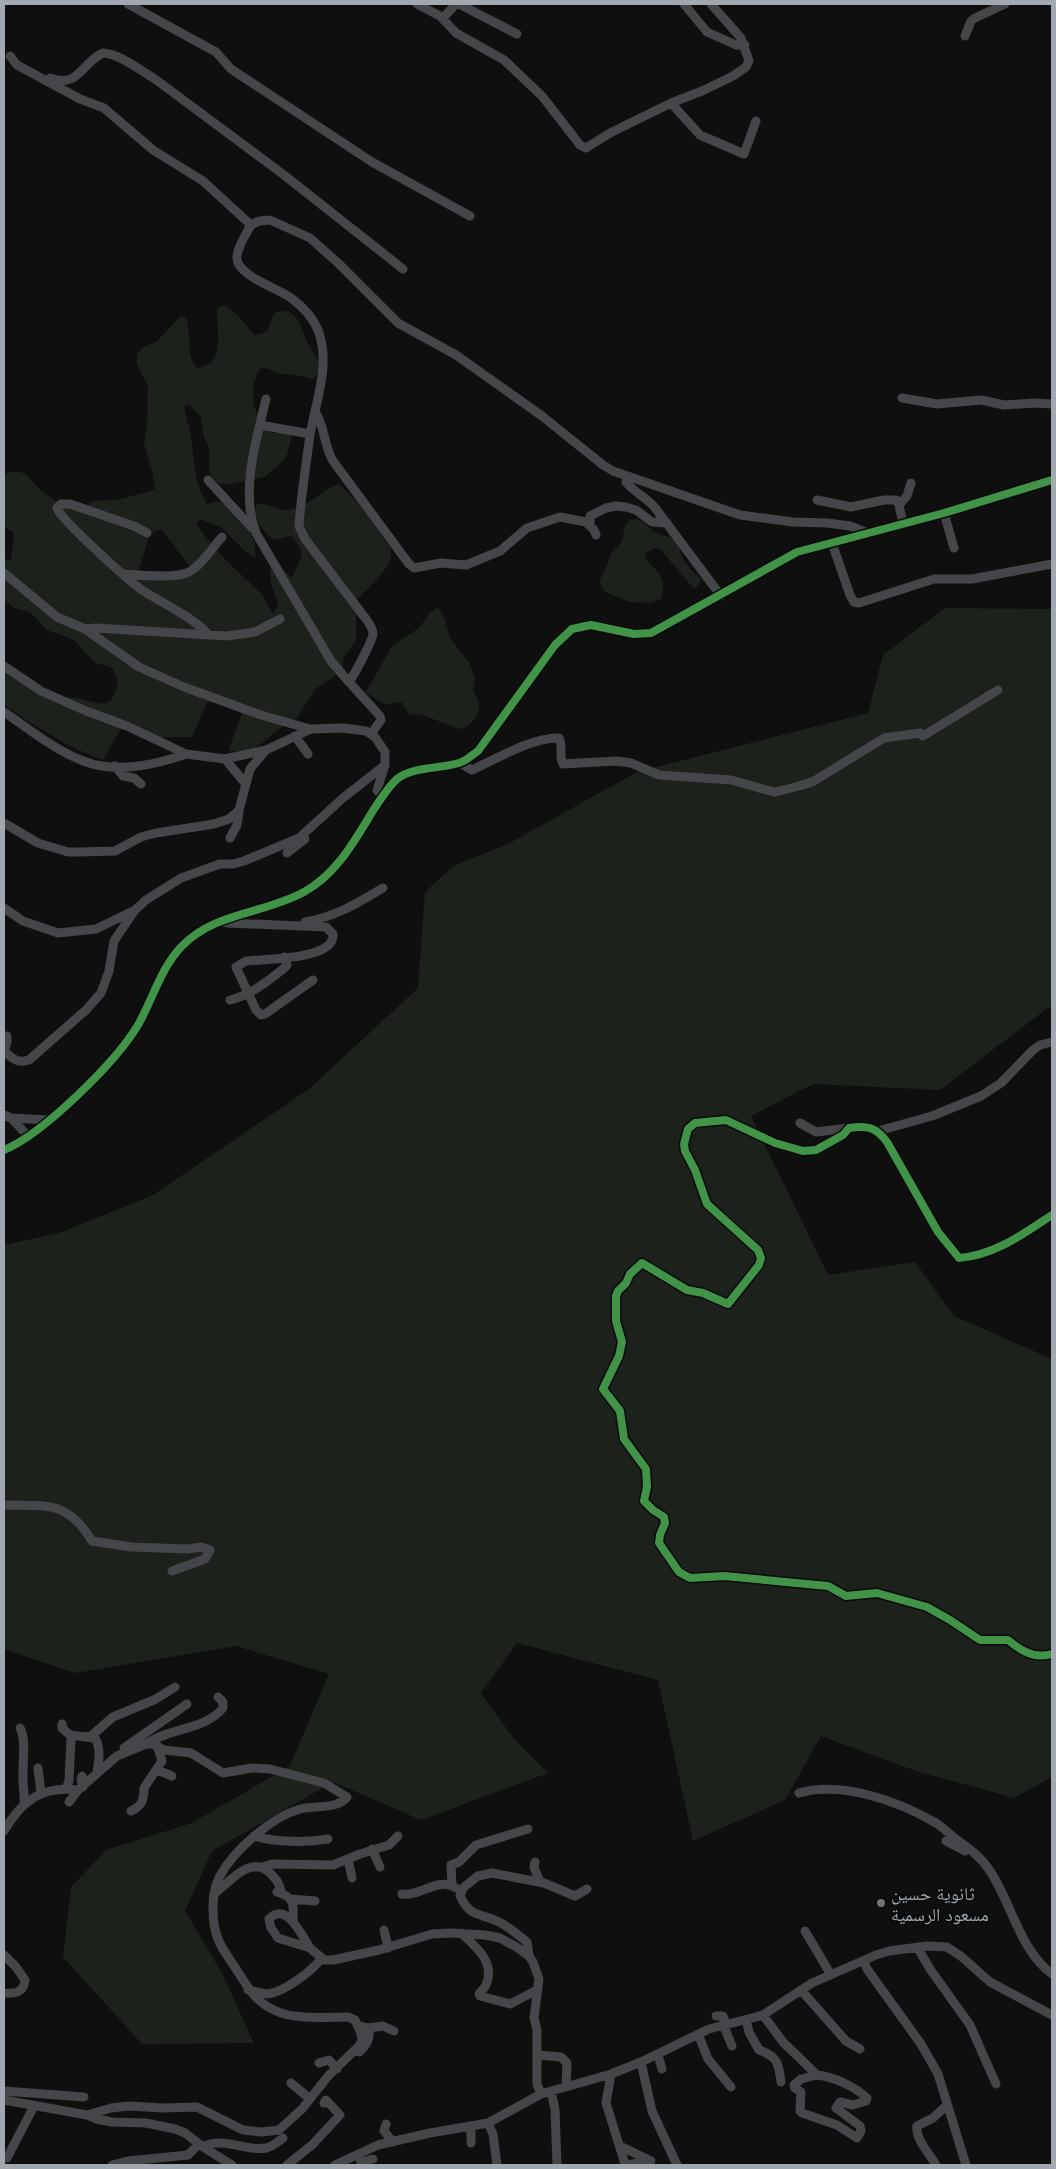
<svg xmlns="http://www.w3.org/2000/svg" width="1056" height="2169" viewBox="0 0 1056 2169" font-family="Quicksand,'Noto Naskh Arabic',sans-serif">
<style>
.green{fill:#1c211c;fill-rule:evenodd}
.lines{fill:none;stroke-linecap:round;stroke-linejoin:round}
.minor{stroke:#444649;stroke-width:9}
.cycleway-casing{stroke:#0a0b0b;stroke-width:11}
.cycleway{stroke:#419447;stroke-width:8}
.poi-dot{fill:#6f7278;stroke:#0a0b0b;stroke-width:2}
.labels{text-anchor:middle;dominant-baseline:central;stroke-width:4;stroke-linejoin:round;paint-order:stroke}
.poi-label{font-size:18px;fill:#a2a8b0;stroke:#0a0b0b;text-anchor:start}
</style>
<rect width="100%" height="100%" fill="#0f0f10"/>
<path class="green" d="M222 305C237 311 244 323 254 335 275 333 266 323 276 312 299 306 301 331 309 345 314 354 320 361 322 371L312 379C302 375 293 375 283 374 274 373 270 366 260 369 250 387 251 402 260 421 262 425 264 430 270 432 278 435 285 430 292 435L287 455 283 461 265 477 231 484H220L211 476 209 471V447L204 437 201 417 189 404 184 406C186 419 191 431 192 444 194 465 196 486 207 504L221 501 224 503C239 519 259 534 255 558L246 552 221 527 200 519 196 523C210 547 238 572 259 591 266 597 267 609 274 613L278 604 271 583 270 568 281 567 292 578C301 556 308 555 291 536L274 540C263 531 251 518 257 504 270 502 277 511 287 510 306 509 321 490 339 484 362 505 374 524 391 549 393 570 368 586 356 601V640L343 659V671L315 689 297 718 276 731 265 741 249 752 228 751 243 710 209 698 192 737H157L121 729 103 760C67 747 35 726 4 705V667C18 675 32 687 47 693 59 697 70 697 81 699 95 701 109 712 116 690 119 681 117 675 112 668L94 662 74 640 47 630 30 612 14 608 4 599V558L11 561 14 533 4 526V474L16 471 26 474 40 490 58 502 84 506 94 501 116 500 155 490 152 471 144 443 147 425 148 387 137 364V354L145 346 156 342 181 316 186 318C192 335 185 353 197 368 227 364 216 329 217 309ZM161 529 192 569 187 572H138L150 534Z
M635 519C645 520 647 527 655 532 665 539 670 533 680 544 678 558 691 569 701 579L699 585 694 589 660 549 654 548 646 553 645 558C659 575 667 574 661 599L651 603 630 602 605 592 599 581C606 572 607 562 612 552 614 549 618 547 620 544 626 534 621 521 635 519Z
M438 607 444 617 450 638 470 664 475 680 473 691C475 695 479 698 479 702 481 713 471 725 462 729 446 727 424 711 410 715L401 702 385 705 365 692 370 685 392 646 419 628 430 613Z
M945 608 1052 609V1007H1049L940 1090 813 1084 751 1116 828 1275 915 1262 954 1316 1052 1359V1777L1014 1798 916 1771 821 1736 785 1800 693 1841 658 1680 517 1643 481 1693 514 1739 548 1773 421 1820 333 1782 212 1851 185 1911 222 1973 254 2043 142 2044 63 1957 71 1887 106 1850 192 1823 290 1766 329 1674 236 1646 75 1673 4 1649V1245L59 1233 153 1195 309 1089 418 988 425 892 453 866 508 844 637 772 868 713 883 655Z"/>
<g class="lines">
<path class="minor" d="M128 4 216 52 231 69 372 162 470 216
M417 4 440 16 456 33 504 60 542 96 580 145 586 148 610 133 671 103 702 91 733 76 746 67 749 61 741 38 711 4
M684 4 707 32 736 45H745
M443 18 455 5 459 4 517 34
M965 36 971 21 975 18 1005 4
M10 56 17 65 80 99 104 108 153 150 203 181 251 225 259 221 270 220 310 238 338 263 398 323 456 355 542 416 603 465 613 471 740 515 793 522 827 523 850 526 868 533
M50 78C79 89 82 62 103 53 120 54 140 70 155 79L284 175 403 269
M671 103 700 135 744 154 756 121
M251 225C246 234 238 246 237 256 234 275 278 288 291 298 302 306 313 318 318 330 331 364 316 400 310 435 306 465 301 496 299 526L305 539 366 619C369 623 373 629 373 634 372 642 354 675 349 682L380 716 381 720 371 734
M902 398 937 404 981 400 1004 405 1034 403 1052 404
M266 399C256 441 240 492 256 533L331 661 349 682
M316 413C325 428 324 446 333 461L409 564 414 568 441 563 466 565 500 551 527 528 560 517 586 522 594 530 596 535
M260 425 310 434
M628 476 626 482C633 492 648 498 656 509L721 596
M208 480 253 529
M817 500 851 507 884 500H896L899 505 903 524
M899 505 907 496 911 483
M944 513 954 548
M590 524V516L606 508 616 506 626 507 636 510 652 522 667 523
M147 533 134 526 70 504H61L57 508C60 519 129 581 142 590 165 605 190 615 209 635
M832 543 850 595 854 602 859 603 934 579H972L1052 564
M4 573 57 617 85 629 139 667 184 687 261 715 310 729
M123 574C138 575 176 579 189 572 202 565 212 548 222 537
M85 629 96 628 227 636 255 632 280 619
M4 666 41 691 86 711 127 726 186 754 225 759 266 750 311 729 343 728 366 731 375 737 385 752V765L377 790 382 797
M4 712C32 731 68 761 102 766 129 770 161 763 186 754
M295 736 308 754
M225 759 245 783
M460 763 472 770C496 759 533 737 559 738 564 747 558 756 563 764L616 761 631 763 659 775 731 780 774 792C782 791 807 784 814 781L884 738 920 733 923 736 998 690
M115 766 123 776 134 778 141 784
M4 823 38 843 68 852H79L115 851 141 837 156 833 214 824 229 819 239 810 250 769 266 750
M230 838 237 825 239 811
M287 853 305 839
M4 908 23 921 58 933 96 929 133 911
M220 921 227 923 326 927 333 934C335 960 265 959 246 961L236 967 256 1010 261 1015 265 1014 313 980
M305 922C335 917 358 903 383 888
M230 1000C250 995 267 982 283 969L287 965 284 957
M4 1051C12 1058 17 1064 29 1060L86 1010 101 993 109 971 114 941 135 910 146 900 181 878 220 864H233L244 861 299 838 343 798 385 765
M4 1051 7 1042V1036
M4 1115 11 1118 48 1120
M11 1118 28 1136
M800 1123 816 1132 849 1128
M878 1131 932 1116 981 1096 1001 1083 1033 1050 1040 1045 1052 1042
M4 1150C43 1134 116 1062 138 1025 153 999 160 969 182 946 215 912 264 914 304 892 337 874 355 840 374 809 381 799 388 787 397 779 414 766 439 769 459 763 466 761 472 755 478 751L555 645 572 629 591 625 634 634 651 633 797 552 944 513 1052 480
M1052 1215C1023 1234 995 1255 959 1258L938 1232 887 1142C876 1127 867 1125 849 1128L843 1135 816 1150 803 1151 775 1143 726 1120 695 1123 688 1129 684 1144 685 1151 695 1170 707 1204 758 1250 761 1258 759 1265 728 1304 703 1293 687 1290 642 1263 630 1274 626 1283 618 1291 616 1296V1321L622 1342 619 1356 603 1389 620 1411 624 1439 646 1469 647 1487 644 1501 653 1510 664 1517 665 1523 660 1535 659 1543 679 1572 690 1578 724 1576 828 1586 846 1596 877 1593 927 1607 950 1620 980 1640H1008C1021 1651 1034 1659 1052 1654
M4 1505C47 1506 67 1500 92 1541L131 1547 188 1549 201 1547 210 1550 205 1559 172 1571
M62 1724V1728L70 1735 71 1739 69 1781 66 1789
M20 1728C26 1737 23 1761 23 1772 22 1783 25 1793 24 1804
M70 1735 95 1738C101 1748 99 1760 97 1772
M85 1737 91 1736 113 1717 156 1699 175 1687
M146 1744C170 1727 204 1731 223 1708V1702L218 1697
M124 1748 187 1704
M38 1768 41 1793
M157 1770 172 1776
M82 1776 81 1780 83 1787
M799 1793C843 1781 898 1801 936 1823 944 1828 950 1835 957 1840 970 1849 981 1857 990 1871 1012 1904 1019 1949 1052 1974
M69 1802 78 1790
M131 1811C142 1806 144 1800 144 1788L162 1761 158 1748
M4 1831C22 1800 42 1786 78 1790L117 1756 146 1744H153L164 1750 191 1753 223 1773 252 1768 270 1769 324 1783 347 1797C336 1810 315 1805 300 1809 272 1817 234 1850 220 1876 211 1892 211 1921 218 1939 223 1952 233 1963 240 1975 251 1992 256 2002 276 2011 295 2020 327 2017 348 2017L355 2020 361 2033 362 2040 359 2046 329 2075 302 2109 279 2130 262 2132 243 2130 197 2107 162 2108 129 2106 111 2108 87 2115
M254 1836C276 1842 306 1843 328 1839
M946 1841 965 1851
M372 1849 380 1867
M348 1859 352 1878
M535 1862 534 1867 540 1882
M263 1867 272 1864 333 1865 360 1854 389 1845 398 1836
M452 1886 451 1865 459 1862 476 1845 528 1829
M277 1892C294 1897 294 1904 293 1920
M214 1894C230 1882 251 1854 270 1873 277 1880 280 1884 281 1893
M402 1894C421 1897 438 1876 456 1888
M291 1899 315 1901
M384 1930 388 1948
M805 1931 831 1975
M461 1933C475 1946 496 1962 486 1985 484 1989 481 1991 479 1994L480 1996 510 2004 537 1990
M917 1947 930 1969 970 2025 996 2084
M310 1948C303 1937 286 1900 269 1919L271 1928 278 1938 310 1948 324 1960H333L379 1950 432 1934 450 1933 485 1935 500 1938 518 1948 529 1956 533 1962 539 1979 534 2018 537 2030V2084L541 2094
M4 1955 16 1967 25 1980C24 1993 14 1994 4 1993
M529 1956 527 1942C517 1934 508 1926 497 1921 481 1913 469 1918 460 1895L464 1887 478 1876 492 1873 544 1883 575 1896 587 1889
M864 1961 867 1969 921 2044 938 2074 966 2165
M248 1990C254 1991 262 1994 268 1994 284 1992 312 1971 322 1958
M801 1990 846 2041 860 2049
M763 2015 783 2042 817 2075C834 2077 854 2086 867 2098L866 2101 853 2105 840 2102 836 2108 860 2126 861 2131 857 2138 837 2125 802 2113 800 2111 801 2092 795 2088 794 2085 801 2079 817 2075
M716 2016H723L726 2023
M746 2020 749 2032 759 2050C778 2056 779 2065 781 2082
M723 2024 732 2046
M368 2028 383 2026 394 2031
M698 2034 708 2059 731 2087
M359 2052C366 2046 372 2037 368 2028L359 2026
M537 2055 561 2057 567 2063 566 2087
M658 2055 662 2069
M641 2062 652 2111 677 2165
M319 2063 329 2060 337 2069
M611 2074 606 2103 625 2164 627 2165 651 2161 620 2146
M291 2083 310 2099
M4 2091 84 2097
M551 2091 555 2109 557 2165
M4 2100 87 2115 96 2119 112 2122 146 2123 175 2129 185 2133 203 2147 232 2165
M488 2123 493 2134 497 2165
M386 2124 384 2131 393 2142
M471 2127V2143
M203 2147C223 2136 246 2152 266 2148 272 2147 278 2142 283 2138
M358 2154 361 2162 373 2159
M7 2158 34 2106
M112 2165 128 2161 188 2155 199 2144
M287 2165 312 2145 340 2115 326 2100 324 2103
M335 2165 378 2145 430 2133 488 2123 541 2094 611 2074 641 2062 709 2029 763 2015 812 1983 876 1955 889 1951 927 1946 947 1947 962 1957 990 1982 1052 2015
M936 2165C930 2154 915 2139 917 2126L933 2118 947 2105"/>
<defs>
<path id="cycleway" d="M4 1150C43 1134 116 1062 138 1025 153 999 160 969 182 946 215 912 264 914 304 892 337 874 355 840 374 809 381 799 388 787 397 779 414 766 439 769 459 763 466 761 472 755 478 751L555 645 572 629 591 625 634 634 651 633 797 552 944 513 1052 480
M1052 1215C1023 1234 995 1255 959 1258L938 1232 887 1142C876 1127 867 1125 849 1128L843 1135 816 1150 803 1151 775 1143 726 1120 695 1123 688 1129 684 1144 685 1151 695 1170 707 1204 758 1250 761 1258 759 1265 728 1304 703 1293 687 1290 642 1263 630 1274 626 1283 618 1291 616 1296V1321L622 1342 619 1356 603 1389 620 1411 624 1439 646 1469 647 1487 644 1501 653 1510 664 1517 665 1523 660 1535 659 1543 679 1572 690 1578 724 1576 828 1586 846 1596 877 1593 927 1607 950 1620 980 1640H1008C1021 1651 1034 1659 1052 1654"/>
</defs>
<use href="#cycleway" class="cycleway-casing"/>
<use href="#cycleway" class="cycleway"/>
</g>
<circle class="poi-dot" cx="881" cy="1903" r="5"/>
<g class="labels">
<g class="poi-label">
<text x="891" y="1893">ثانوية حسين<tspan x="891" dy="21">مسعود الرسمية</tspan></text>
</g>
</g>
<rect width="1056" height="2169" fill="none" stroke="#a2a8b0" stroke-width="10"/>
</svg>
